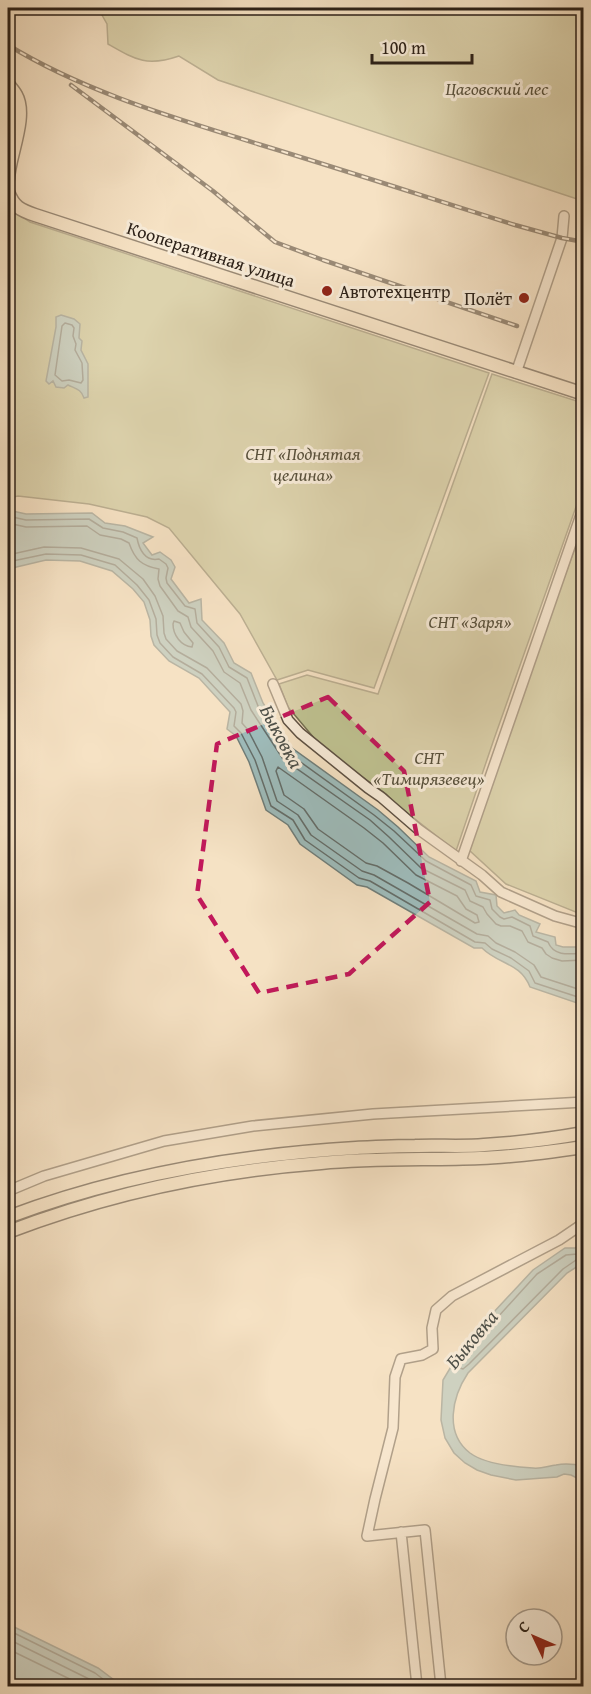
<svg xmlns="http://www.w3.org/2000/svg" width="591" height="1694" viewBox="0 0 591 1694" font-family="'Gentium Book Plus',serif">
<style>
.green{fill:#bfc291;stroke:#767254;stroke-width:1.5}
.water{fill:#9ebcbb;stroke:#707e7a;stroke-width:1.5}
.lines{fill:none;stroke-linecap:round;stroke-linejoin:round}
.shore{stroke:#656e6a;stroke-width:1.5}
.minor-casing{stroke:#5e5143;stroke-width:12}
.major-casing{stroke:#2c2118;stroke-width:15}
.minor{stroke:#f8ecd9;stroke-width:9}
.major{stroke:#f5e2c4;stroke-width:12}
.rail-casing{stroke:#2c2118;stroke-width:4.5}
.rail{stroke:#f8ecd9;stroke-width:2;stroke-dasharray:7;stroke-linecap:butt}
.marked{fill:none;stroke:#c2185b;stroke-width:4.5;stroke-dasharray:12 8;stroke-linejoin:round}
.poi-dot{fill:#8f2418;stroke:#f8ecd9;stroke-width:2}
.labels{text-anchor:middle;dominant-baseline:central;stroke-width:6;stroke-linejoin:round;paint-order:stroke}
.park-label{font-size:18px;font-style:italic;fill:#58513c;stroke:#f8ecd9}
.street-label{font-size:18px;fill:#2c2118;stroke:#f8ecd9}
.poi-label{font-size:18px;fill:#2c2118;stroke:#f8ecd9;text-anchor:start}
.water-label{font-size:20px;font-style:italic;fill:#4e5049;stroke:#f8ecd9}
</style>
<rect width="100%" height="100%" fill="#f5e2c4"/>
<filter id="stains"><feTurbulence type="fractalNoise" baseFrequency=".00333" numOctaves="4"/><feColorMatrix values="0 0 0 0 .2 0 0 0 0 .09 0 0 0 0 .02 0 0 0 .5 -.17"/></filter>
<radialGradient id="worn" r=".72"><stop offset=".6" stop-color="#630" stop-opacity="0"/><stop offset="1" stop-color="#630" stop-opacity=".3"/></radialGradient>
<path class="green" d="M98 8H583V201L218 80 179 56C147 67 136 60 108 44L107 24Z
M8 212 18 214 30 222 489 373 374 688 308 670 277 680 240 614 169 528 147 517 89 504 18 496 8 498Z
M492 374 583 403V487L494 739 456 851 397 805 386 794 341 762 314 738 288 707 279 684 307 675 378 694Z
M583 526V915L506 884 469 850 509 728Z"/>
<path class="water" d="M61 315 74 319 80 324 79 338 82 341 81 350 88 364V397L84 398C81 389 76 389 68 385L64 388 56 387 53 381 49 384 46 381 56 327V317Z
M8 510 26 514 92 513 105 523 125 526 153 537 143 543 152 555 160 552 171 560 175 567 171 579 189 603 201 599 202 620 224 643 234 663 251 673 263 703 292 748 378 810 398 827 429 857 476 881 480 892 496 895 497 906 504 913 515 910 519 915 540 924 536 932 555 937 556 945 563 947H583V1005L530 987C520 962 499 965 482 948H474L367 887 357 885 300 844 288 825 266 810 249 762 236 736 227 729 230 712 199 678 169 661 154 645 151 636 150 620 144 602 133 589 112 571 80 561 46 560 8 569Z
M579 1245H583V1263L567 1273 468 1373C452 1397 444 1433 470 1453 485 1464 515 1467 533 1468 541 1469 548 1466 556 1465 566 1463 574 1464 583 1466V1481L571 1475 564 1474 557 1477 516 1480 491 1475 477 1470 465 1463 454 1453 445 1438 441 1420 443 1380 452 1365 492 1314 533 1270 565 1248H575Z
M8 1624 98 1668 122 1686H8Z"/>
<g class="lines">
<path class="shore" d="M65 323 72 325 74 328 73 336 76 344 75 350 82 363 83 380 81 383 69 380 62 381 55 375 62 326Z
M8 516 26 520 89 519 103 528 123 532 137 538C139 549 145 562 159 559L166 564 168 568 166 578 167 583 185 606 195 609 197 623 219 647 229 667 247 678 258 706 288 753 374 815 394 831 426 861 471 885 476 896 490 900 492 909 500 917 504 919 512 917 530 926 533 936 548 942C554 957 570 954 584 953
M8 523 26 527 87 526 100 535 121 539 129 543C135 560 142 566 159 569L158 579 160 586 178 611 188 617 191 627 213 651 224 672 240 683 251 710 283 759 370 820 389 837 421 868 465 890 470 901 483 907 487 914 496 924 501 926H510L522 931 528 942 542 948 546 954 552 958 562 961 584 960
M8 555 44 547 81 548 119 559 143 579 155 596 163 616 164 633 166 639 177 651 207 668 241 704 243 711 242 723 248 730 262 757 277 801 298 815 311 835 362 871 374 875 477 934 488 936 496 943 515 952 534 965 541 977 584 991
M8 562 46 554 81 555 115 565 137 585 149 600 156 619 157 635 160 643 173 657 202 674 234 708 236 712 234 726 241 733 255 760 271 806 293 820 305 840 359 878 370 881 475 942 485 943 492 949 511 958 529 971 535 983 584 999
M174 621 180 623 184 632 193 643 192 647C181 646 173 635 173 624Z
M278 767 364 828 383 843 416 875 457 896 466 909 477 915 479 922 475 923 408 883 377 866 366 863 318 829 304 809 284 795 276 771Z
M584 1250 577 1254 566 1255 537 1274 497 1318 460 1364V1368L463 1369 469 1364 563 1269 579 1258H584
M8 1630 95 1673 112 1686
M8 1639 91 1680 100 1686
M8 1649 84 1686"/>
<defs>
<path id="minor" d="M516 373 562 238 564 216
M273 684 288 720 300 733 368 788 381 797 418 829 482 875 501 892 555 916 584 924
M461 861 584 506
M8 1191 44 1176 164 1141 253 1126 373 1114 584 1102
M401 1532 417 1686
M430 1686 441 1685H485L491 1686
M441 1686 425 1530 367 1536 375 1499 393 1428 395 1377 401 1359 422 1355 433 1349 432 1328 436 1310 452 1296 559 1240 584 1223"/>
<path id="major" d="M8 84C10 87 14 91 16 95 28 116 9 156 8 179
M8 192C14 207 20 210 35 215L584 394
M8 1217C119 1175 237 1155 356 1148 376 1147 395 1146 415 1146 438 1145 461 1147 484 1145 517 1143 551 1139 584 1133
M8 1232C107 1194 215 1171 321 1163 374 1158 427 1160 480 1158 514 1157 549 1152 584 1147"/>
</defs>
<use href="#minor" class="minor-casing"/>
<use href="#major" class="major-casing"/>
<use href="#minor" class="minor"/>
<use href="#major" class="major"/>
<defs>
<path id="rail" d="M8 45C85 92 172 117 258 144 344 170 429 198 515 225L562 238 584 242
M71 85 213 191 275 242 323 260 517 326"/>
</defs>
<use href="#rail" class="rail-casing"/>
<use href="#rail" class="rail"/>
</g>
<path d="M0 0H591V1694H0ZM328 697 404 771 430 902 349 974 259 993 197 895 217 744Z" fill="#f5e2c4" fill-opacity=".55" fill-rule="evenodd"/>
<path class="marked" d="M328 697 404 771 430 902 349 974 259 993 197 895 217 744Z"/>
<g class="poi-dot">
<circle cx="327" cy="291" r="6"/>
<circle cx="524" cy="298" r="6"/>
</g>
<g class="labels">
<g class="park-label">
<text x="497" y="88">Цаговский лес</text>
<text x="303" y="453">СНТ «Поднятая<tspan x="303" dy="21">целина»</tspan></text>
<text x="470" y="621">СНТ «Заря»</text>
<text x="429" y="757">СНТ<tspan x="429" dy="21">«Тимирязевец»</tspan></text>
</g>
<g class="street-label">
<text transform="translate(211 254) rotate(18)">Кооперативная улица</text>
</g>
<g class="poi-label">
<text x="339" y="291">Автотехцентр</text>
<text x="512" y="298" text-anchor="end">Полёт</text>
</g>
<g class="water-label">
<text transform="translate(282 736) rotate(62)">Быковка</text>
<text transform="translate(471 1339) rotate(-50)">Быковка</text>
</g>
</g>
<rect width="591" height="1694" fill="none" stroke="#f5e2c4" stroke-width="30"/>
<rect x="9" y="9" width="573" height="1676" fill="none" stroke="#2c2118" stroke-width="3"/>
<rect x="15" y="15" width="561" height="1664" fill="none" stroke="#2c2118" stroke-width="1.5"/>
<g transform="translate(534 1637) rotate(314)"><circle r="28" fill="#f8ecd9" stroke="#a69b8c" stroke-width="1.5"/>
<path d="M0-4.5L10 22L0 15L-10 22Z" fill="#8f2418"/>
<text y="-9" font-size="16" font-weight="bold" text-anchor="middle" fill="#2c2118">С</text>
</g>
<path d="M372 54v9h100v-9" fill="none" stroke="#2c2118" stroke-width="3"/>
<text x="381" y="54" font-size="18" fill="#2c2118" stroke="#f8ecd9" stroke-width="4.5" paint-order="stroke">100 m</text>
<rect width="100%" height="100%" filter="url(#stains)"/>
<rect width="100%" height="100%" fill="url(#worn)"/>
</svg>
